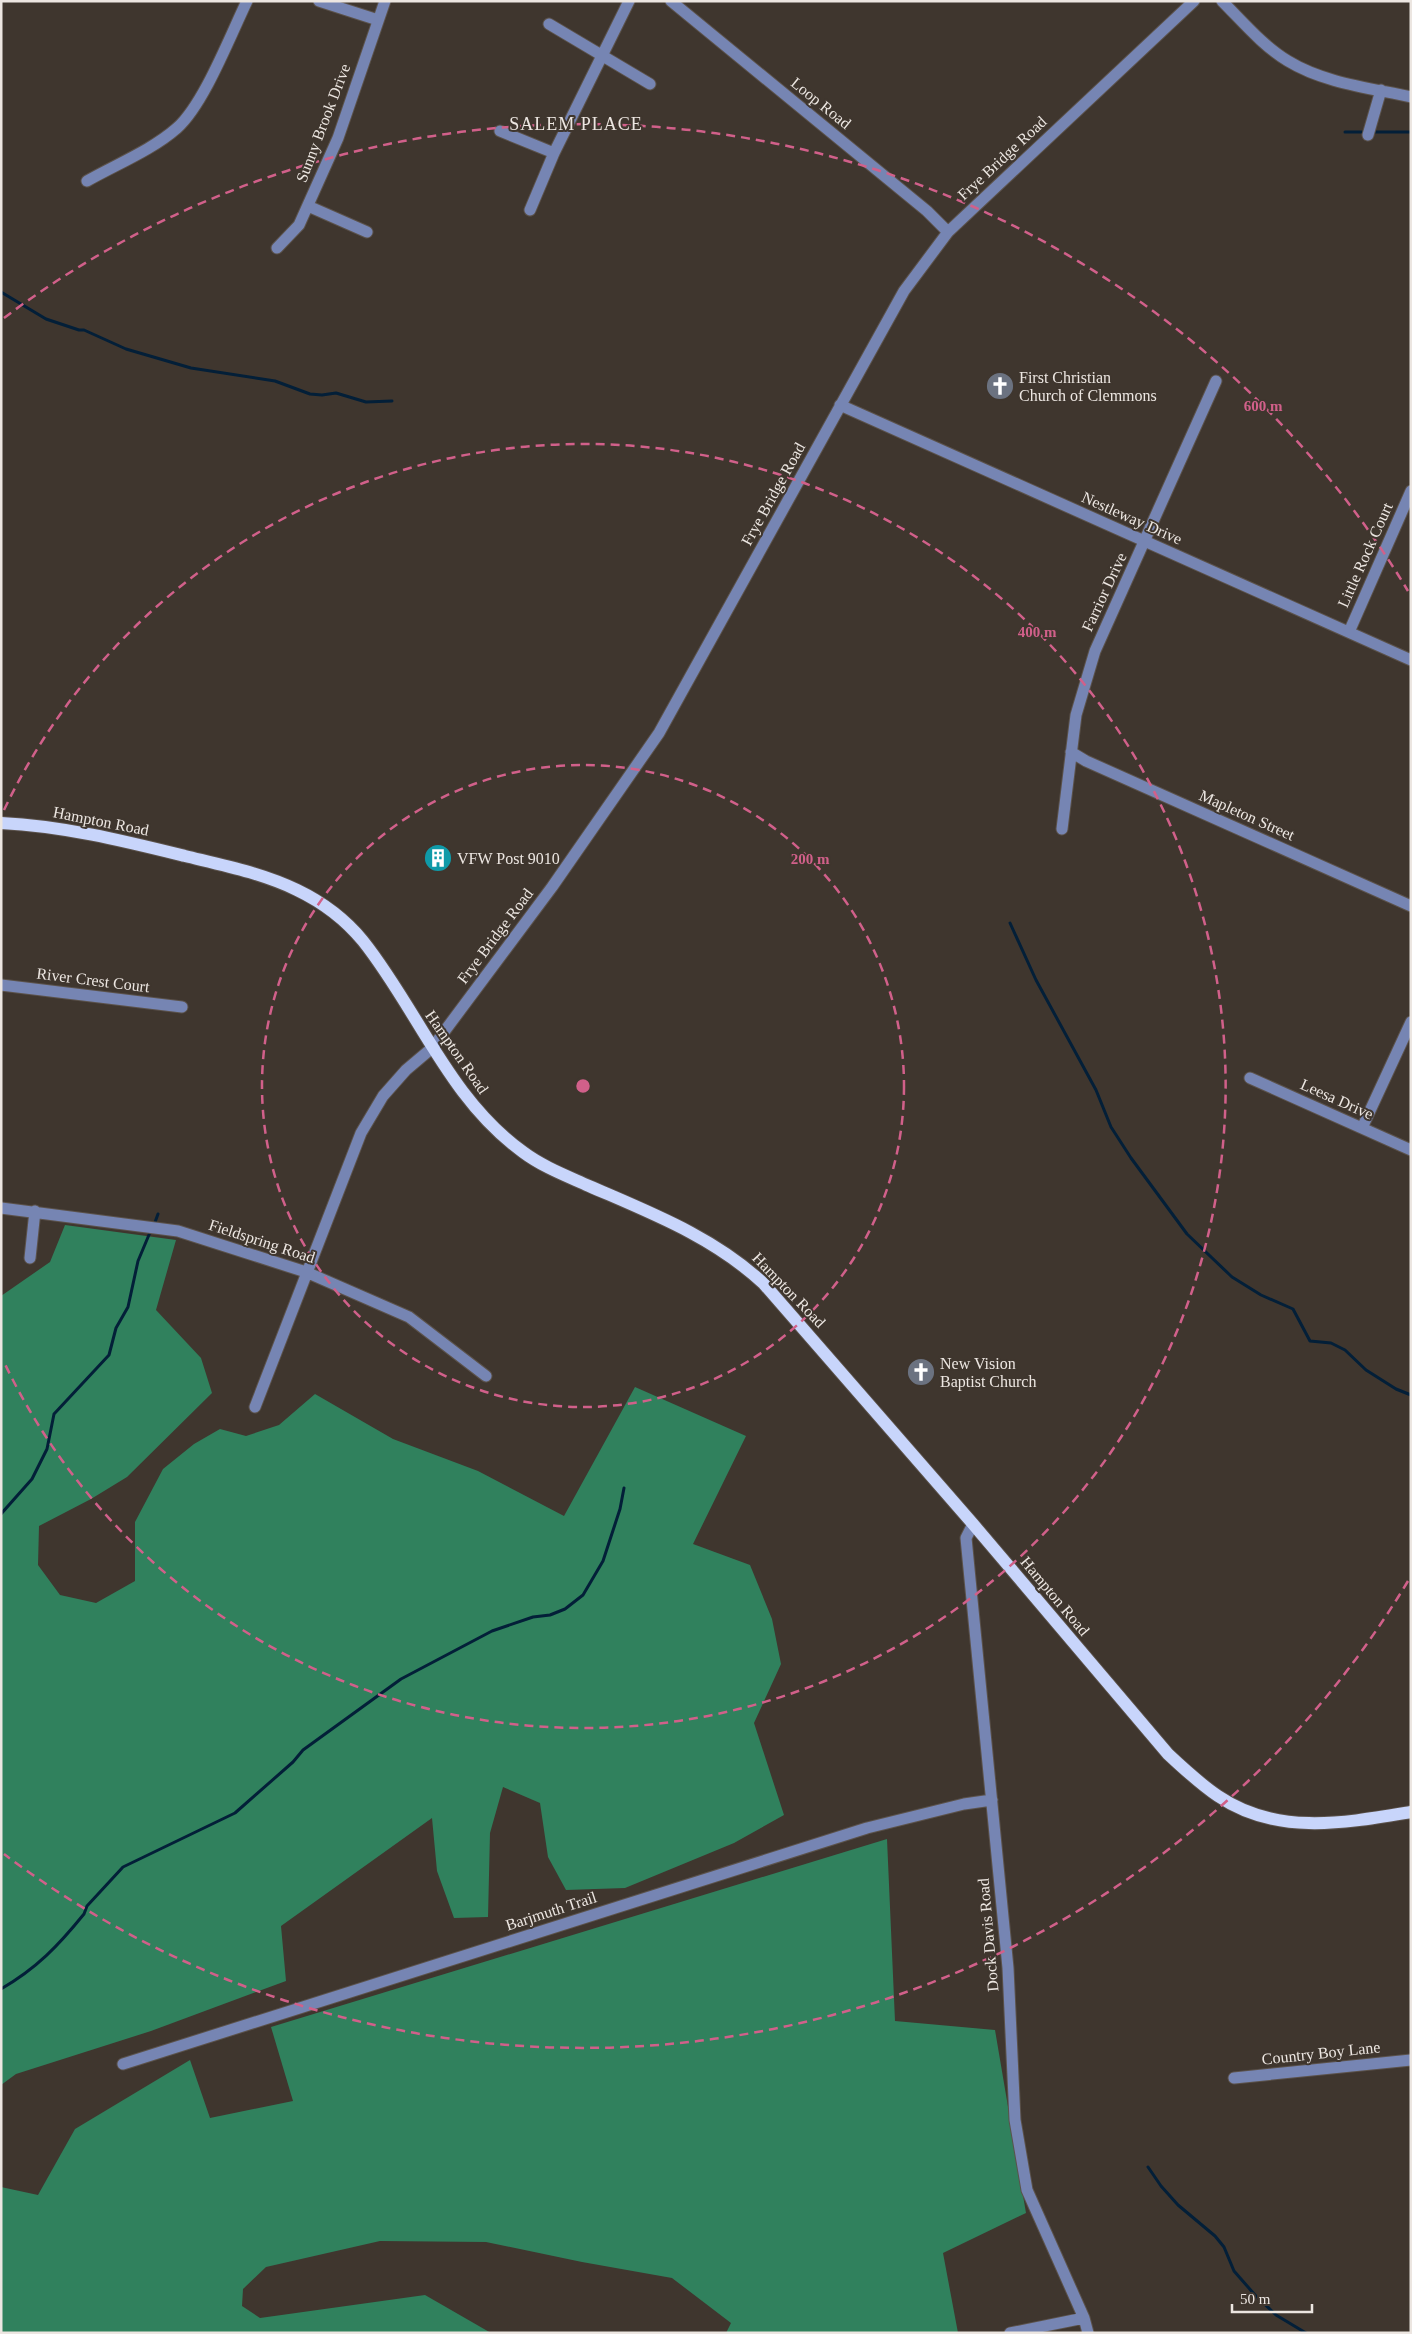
<svg xmlns="http://www.w3.org/2000/svg" width="1412" height="2334" viewBox="0 0 1412 2334" font-family="Georgia,serif">
<style>
.forest{fill:#30815d}
.lines{fill:none;stroke-linecap:round;stroke-linejoin:round}
.stream{stroke:#031f38;stroke-width:3}
.minor-casing{stroke:#5b524b;stroke-width:13}
.major-casing{stroke:#5b524b;stroke-width:14}
.minor{stroke:#7685b3;stroke-width:11}
.major{stroke:#c8d5fb;stroke-width:12}
.ring{fill:none;stroke:#d1608a;stroke-width:2.5;stroke-dasharray:9 6}
.labels{text-anchor:middle;dominant-baseline:central;stroke-width:4;stroke-linejoin:round;paint-order:stroke}
.street-label{font-size:16px;fill:#ece6e1;stroke:#3f362e}
.poi-label{font-size:16px;fill:#ece6e1;stroke:#3f362e;text-anchor:start}
.neighbourhood-label{font-size:18px;letter-spacing:1px;fill:#ece6e1;stroke:#3f362e}
.centre{fill:#d1608a;stroke:#3f362e;stroke-width:2.5}
.ring-label{font-size:15px;text-anchor:middle;font-weight:bold;fill:#d1608a;stroke:#3f362e;stroke-width:4;stroke-linejoin:round;paint-order:stroke}
</style>
<rect width="100%" height="100%" fill="#3f362e"/>
<path class="forest" d="M65 1225 176 1240 156 1310 201 1358 212 1393 127 1477 91 1499 39 1526 38 1565 60 1595 96 1603 135 1581V1522L163 1469 194 1444 220 1429 246 1436 279 1425 315 1394 393 1439 478 1471 564 1516 635 1387 746 1436 693 1544 750 1565 772 1619 781 1664 754 1723 784 1815 734 1843 625 1888 566 1890 548 1857 540 1803 503 1787 490 1833 488 1917 454 1918 437 1871 432 1818 281 1926 286 1981 151 2031 16 2074 1 2085V1296L50 1262Z
M887 1839 895 2021 995 2030 1026 2213 943 2253 958 2333H726L731 2323 672 2278 582 2262 486 2242 380 2241 266 2267 243 2289 242 2306 260 2318 425 2295 491 2333H1V2187L38 2195 75 2129 190 2060 210 2118 293 2101 271 2027Z"/>
<g class="lines">
<path class="stream" d="M1345 132H1411
M1 292 46 319 79 330H84L126 349 191 368 275 381 310 394 322 395 336 393 366 402 392 401
M1010 923 1036 980 1096 1090 1111 1127 1131 1158 1187 1234 1232 1277 1261 1295 1293 1309 1310 1341 1331 1343 1345 1350 1366 1370 1396 1389 1411 1395
M154 1225 158 1214
M1 1514 32 1479 47 1449 54 1414 109 1355 116 1328 128 1307 138 1261 151 1230
M1 1989C37 1968 58 1946 84 1914L87 1906 123 1867 235 1813 293 1762 303 1750 401 1679 492 1631 533 1617 550 1615 565 1609 583 1595 603 1561 620 1509 624 1488
M1148 2167 1161 2186 1178 2205 1215 2236 1224 2247 1234 2271 1255 2295 1276 2315 1306 2333"/>
<defs>
<path id="minor" d="M319 1 378 20
M671 1 927 211 948 232
M1222 1C1243 22 1263 46 1288 61 1324 83 1370 88 1411 97
M549 24 650 84
M500 131 554 153
M1368 135 1381 90
M87 181C117 164 152 150 177 128 204 104 230 36 247 1
M308 206 367 232
M530 210 554 153 629 1
M277 248 299 225 338 138 385 1
M840 405 1411 660
M1349 632 1411 491
M1071 752 1086 761 1411 906
M1062 829 1076 715 1095 651 1216 381
M1 985 182 1007
M1250 1078 1411 1150
M1362 1128 1411 1022
M1 1208 178 1231 306 1272 409 1317 486 1376
M30 1258 35 1211
M255 1407 361 1133 383 1096 406 1070 432 1048 552 887 659 733 904 291 948 232 1194 1
M973 1524 966 1538 1008 1968 1015 2120 1027 2190 1084 2318 1088 2333
M123 2064 867 1828 964 1804 992 1800
M1234 2078 1411 2060
M1010 2333 1084 2318"/>
<path id="major" d="M1 823C64 826 124 841 185 856 222 865 262 873 297 890 322 902 345 919 363 941 418 1010 449 1099 523 1152 543 1167 567 1176 589 1186 651 1213 714 1237 764 1284L973 1524 1168 1754C1184 1769 1200 1784 1218 1796 1277 1836 1345 1823 1411 1812"/>
</defs>
<use href="#minor" class="minor-casing"/>
<use href="#major" class="major-casing"/>
<use href="#minor" class="minor"/>
<use href="#major" class="major"/>
</g>
<g class="ring">
<circle cx="583" cy="1086" r="321"/>
<path d="M4 810A642 642 0 1 1 4 1362"/>
<path d="M1408 1581A962 962 0 0 1 4 1854M4 318A962 962 0 0 1 1408 591"/>
</g>
<defs>
<symbol id="church-disc" viewBox="-11 -11 22 22"><circle r="9.5" fill="#6b7280" stroke="#3f362e"/><path d="M-1.2-6h2.4v3.5h3.3v2.4h-3.3V6h-2.4V-.1h-3.3v-2.4h3.3Z" fill="#fff"/></symbol>
<symbol id="building-disc" viewBox="-11 -11 22 22"><circle r="9.5" fill="#0f9aa8" stroke="#3f362e"/><path d="M-4-6H4V6H1V3H-1V6H-4ZM-2.5-4.3h1.7v1.8h-1.7ZM.8-4.3h1.7v1.8H.8ZM-2.5-1h1.7V.8h-1.7ZM.8-1h1.7V.8H.8Z" fill="#fff"/></symbol>
</defs>
<g fill-rule="evenodd">
<use href="#church-disc" x="984" y="370" width="32" height="32"/>
<use href="#building-disc" x="422" y="842" width="32" height="32"/>
<use href="#church-disc" x="905" y="1356" width="32" height="32"/>
</g>
<g class="labels">
<g class="street-label">
<text transform="translate(821 103) rotate(39)">Loop Road</text>
<text transform="translate(323 123) rotate(-69)">Sunny Brook Drive</text>
<text transform="translate(1002 158) rotate(-43)">Frye Bridge Road</text>
<text transform="translate(773 494) rotate(-61)">Frye Bridge Road</text>
<text transform="translate(1132 518) rotate(24)">Nestleway Drive</text>
<text transform="translate(1365 555) rotate(-66)">Little Rock Court</text>
<text transform="translate(1104 592) rotate(-65)">Farrior Drive</text>
<text transform="translate(1247 815) rotate(24)">Mapleton Street</text>
<text transform="translate(101 821) rotate(11)">Hampton Road</text>
<text transform="translate(495 936) rotate(-53)">Frye Bridge Road</text>
<text transform="translate(93 980) rotate(7)">River Crest Court</text>
<text transform="translate(457 1052) rotate(55)">Hampton Road</text>
<text transform="translate(1337 1099) rotate(24)">Leesa Drive</text>
<text transform="translate(262 1241) rotate(18)">Fieldspring Road</text>
<text transform="translate(789 1290) rotate(46)">Hampton Road</text>
<text transform="translate(1055 1596) rotate(50)">Hampton Road</text>
<text transform="translate(551 1911) rotate(-18)">Barjmuth Trail</text>
<text transform="translate(988 1935) rotate(-95)">Dock Davis Road</text>
<text transform="translate(1321 2053) rotate(-6)">Country Boy Lane</text>
</g>
<g class="poi-label">
<text x="1019" y="377">First Christian<tspan x="1019" dy="18">Church of Clemmons</tspan></text>
<text x="457" y="858">VFW Post 9010</text>
<text x="940" y="1363">New Vision<tspan x="940" dy="18">Baptist Church</tspan></text>
</g>
<g class="neighbourhood-label">
<text x="576" y="124">SALEM PLACE</text>
</g>
</g>
<circle cx="583" cy="1086" r="8" class="centre"/>
<g class="ring-label">
<text x="1263" y="411">600 m</text>
<text x="1037" y="637">400 m</text>
<text x="810" y="864">200 m</text>
</g>
<rect width="1412" height="2334" fill="none" stroke="#ece6e1" stroke-width="5"/>
<path d="M1232 2304v8h80v-8" fill="none" stroke="#ece6e1" stroke-width="2.5"/>
<text x="1240" y="2304" font-size="15" fill="#ece6e1" stroke="#3f362e" stroke-width="4" paint-order="stroke">50 m</text>
</svg>
